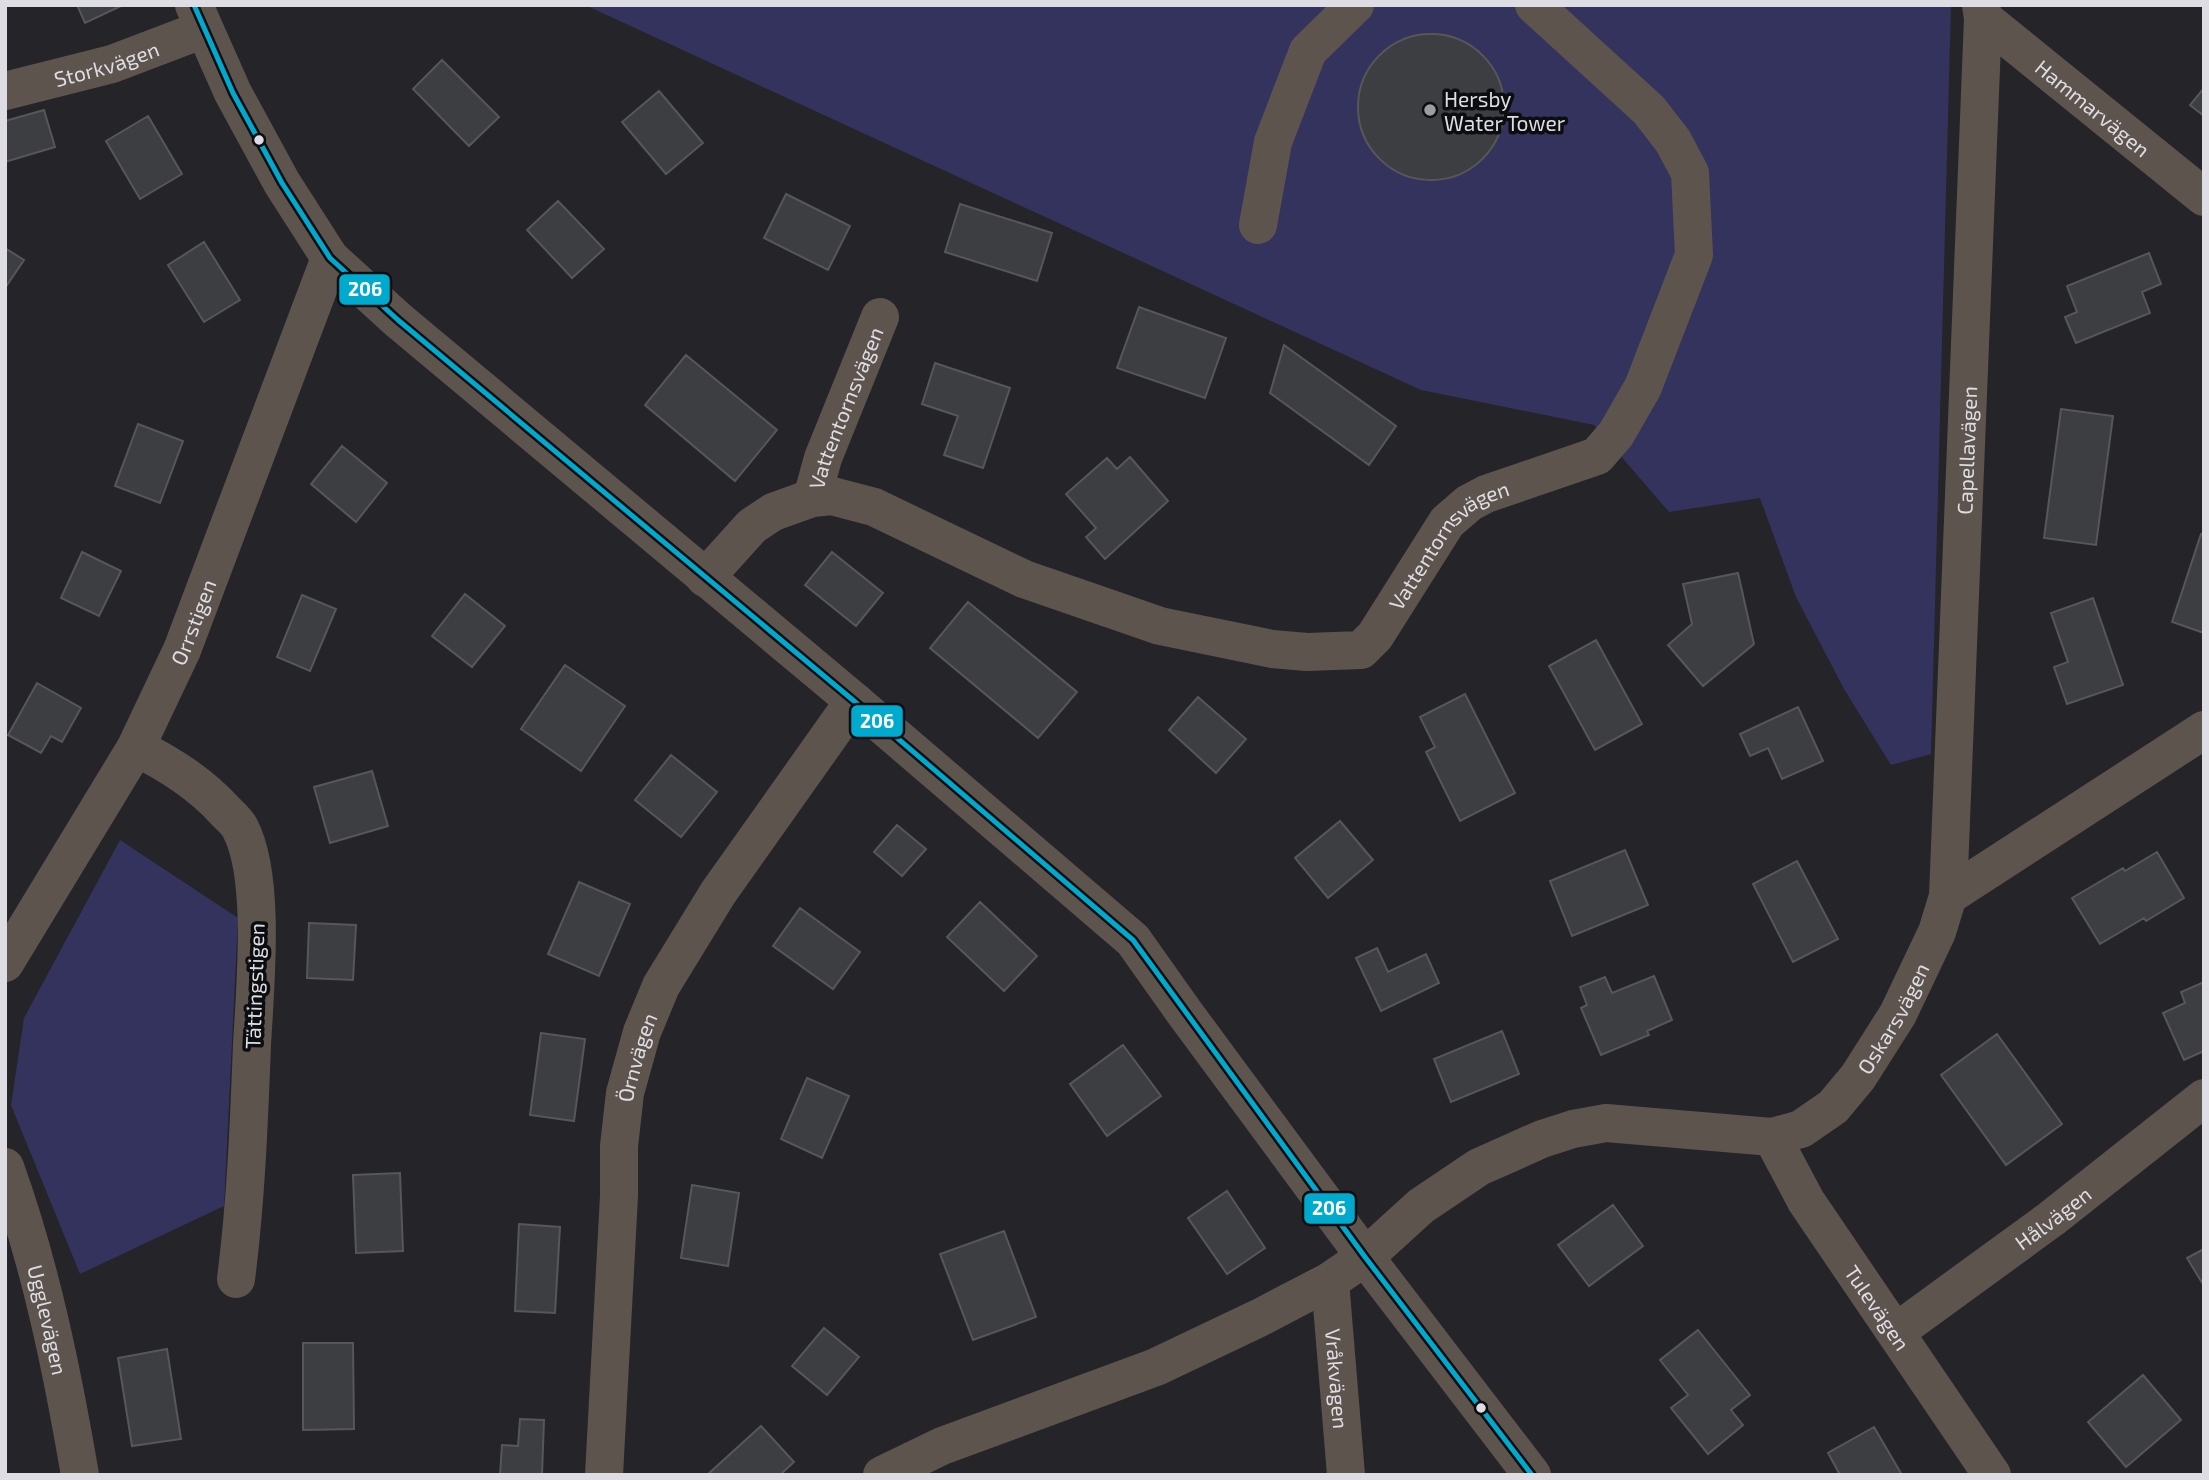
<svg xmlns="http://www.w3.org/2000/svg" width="2209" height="1480" viewBox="0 0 2209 1480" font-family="'Exo 2',sans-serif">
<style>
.green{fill:#34335e}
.building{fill:#3d3e42;stroke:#57575a;stroke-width:2}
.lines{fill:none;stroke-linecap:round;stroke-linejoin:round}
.street{stroke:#5d554d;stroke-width:38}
.bus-1-casing{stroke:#0c0d10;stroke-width:10}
.bus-1{stroke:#00a9ce;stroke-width:5}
.poi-dot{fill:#9c9ca2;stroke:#0c0d10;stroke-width:2.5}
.bus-dot{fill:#dddde3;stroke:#0c0d10;stroke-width:2.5}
.labels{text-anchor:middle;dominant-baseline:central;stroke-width:7;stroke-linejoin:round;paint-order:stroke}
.street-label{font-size:21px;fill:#dddde3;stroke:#0c0d10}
.poi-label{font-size:21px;fill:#dddde3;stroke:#0c0d10;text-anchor:start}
.line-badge{stroke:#0c0d10;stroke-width:2.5}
.badge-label{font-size:19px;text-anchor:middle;font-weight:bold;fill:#fff}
</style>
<rect width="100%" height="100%" fill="#242429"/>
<path class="green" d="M585 5H1951L1931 754 1891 765 1844 689 1796 597 1760 498 1669 512 1594 425 1421 390Z
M120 840 238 918 224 1206 80 1274 11 1105 24 1018Z"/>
<path class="building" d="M77 5H123L85 23Z
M1358 107a73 73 0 1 1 146 0a73 73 0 1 1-146 0Z
M442 60 499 117 469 146 413 89Z
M2204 88V116L2190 105Z
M659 91 703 143 666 174 622 122Z
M44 110 55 147 5 162V121Z
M148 116 182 174 140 199 106 141Z
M786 194 850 226 828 270 764 238Z
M558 201 604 249 572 278 527 230Z
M960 204 1052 233 1037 281 945 252Z
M204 242 240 300 204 322 168 265Z
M5 248 24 260 5 288Z
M2149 253 2161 284 2142 292 2150 313 2076 343 2065 317 2077 312 2067 286Z
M1139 307 1226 338 1205 398 1117 368Z
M1284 345 1396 426 1369 465 1270 393Z
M686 355 777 430 735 481 645 405Z
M935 363 1010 388 983 468 944 455 958 416 922 404Z
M2061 409 2113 416 2096 545 2044 538Z
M138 424 183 441 160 503 115 486Z
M342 446 387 483 356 522 311 484Z
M1130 457 1168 501 1105 559 1086 537 1096 528 1066 494 1107 458 1117 469Z
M2201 534 2204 535V633L2172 622Z
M82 552 121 571 99 616 61 598Z
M832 552 883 593 856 626 805 585Z
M1738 573 1754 644 1703 686 1668 645 1692 624 1683 584Z
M465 594 505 626 472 667 432 636Z
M302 595 336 609 310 671 277 657Z
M2093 598 2123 685 2067 704 2054 667 2068 662 2051 613Z
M968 602 1077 692 1038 738 930 648Z
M1596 640 1642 724 1595 750 1549 666Z
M565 665 625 706 581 771 521 729Z
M37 683 81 708 62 742 51 736 41 753 8 735Z
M1465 694 1515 793 1460 821 1426 752 1435 747 1420 717Z
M1198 697 1246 739 1216 773 1169 730Z
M1798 707 1823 761 1782 779 1768 748 1750 756 1740 734Z
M671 755 717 792 681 837 635 800Z
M372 771 388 826 330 843 314 787Z
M1340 821 1373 860 1328 898 1295 858Z
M897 825 926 849 902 876 874 852Z
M1625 850 1648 905 1572 936 1550 881Z
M2157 852 2184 898 2146 921 2144 918 2100 944 2072 898 2123 868 2125 871Z
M1797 861 1838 939 1793 962 1753 884Z
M579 882 630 904 599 976 548 954Z
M980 902 1037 956 1004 991 947 937Z
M800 908 860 952 833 989 773 946Z
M309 923 356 925 353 980 307 978Z
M1377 948 1388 972 1426 954 1439 983 1381 1011 1356 958Z
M1654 976 1672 1020 1647 1031 1649 1035 1601 1055 1581 1008 1587 1005 1580 987 1605 977 1612 993Z
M2204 982V1051L2184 1060 2163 1013 2185 1003 2181 992Z
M1502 1031 1519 1074 1451 1102 1434 1059Z
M541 1033 585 1039 574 1121 530 1115Z
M1997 1034 2062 1124 2006 1165 1941 1075Z
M1123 1045 1161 1096 1107 1136 1070 1084Z
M807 1078 849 1096 822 1158 781 1139Z
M400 1173 403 1251 356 1253 353 1175Z
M692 1185 739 1193 728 1266 681 1258Z
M1227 1191 1265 1248 1227 1274 1188 1218Z
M1613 1205 1643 1246 1589 1286 1558 1245Z
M519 1224 560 1227 555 1313 515 1311Z
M1004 1231 1036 1317 973 1340 940 1254Z
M2204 1249V1286L2187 1258Z
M824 1328 859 1357 827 1395 792 1366Z
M1698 1330 1750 1395 1731 1410 1743 1425 1708 1454 1671 1408 1688 1395 1660 1360Z
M303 1343H353L354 1429 303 1430Z
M167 1349 181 1439 132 1446 118 1358Z
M2143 1375 2181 1420 2126 1467 2088 1422Z
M520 1419 544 1420 542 1475H500L502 1445 518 1446Z
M761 1426 794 1462 780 1475H707Z
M1874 1427 1902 1475H1840L1828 1453Z"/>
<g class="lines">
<g class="street">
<path d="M194 5 233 93 282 183 330 258 398 320 854 701 1133 940 1184 1012 1365 1257 1532 1475"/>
<path id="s1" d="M1983 18 2204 197"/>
<path id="s2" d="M5 91 112 64 204 29"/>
<path d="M1258 225 1273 142 1308 51 1355 5"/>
<path id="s3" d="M812 498 823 458 880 317"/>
<path id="s4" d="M705 578 752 526 773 512 812 498 832 496 874 507 1024 579 1160 626 1272 649 1307 652 1361 650 1375 636 1447 522 1469 503 1486 494 1597 456 1616 434 1643 387 1694 255 1690 173 1673 141 1649 110 1534 5"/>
<path d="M136 747C170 765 200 783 226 812 231 817 237 822 240 828 266 877 255 988 252 1045 249 1123 246 1201 236 1279"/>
<path id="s5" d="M1948 896 1983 18 1981 5"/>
<path id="s6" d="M5 963 136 747 182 650 330 258"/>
<path id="s7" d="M1772 1137 1806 1201 1992 1475"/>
<path id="s8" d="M5 1167C41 1267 62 1370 80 1475"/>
<path id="s9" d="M1330 1281 1346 1475"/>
<path id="s10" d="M1896 1332 2051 1219 2204 1098"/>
<path id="s11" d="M604 1475 619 1196V1146L625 1093 642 1032 661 986 718 893 854 701"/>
<path id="s12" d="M882 1475 942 1446 1156 1367 1259 1318 1330 1281 1365 1257 1421 1206 1479 1167 1542 1139 1573 1129 1606 1123 1772 1137 1801 1129 1833 1107 1858 1077 1898 1014 1937 932 1948 896 2204 730"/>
</g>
<defs>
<path id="bus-1" d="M194 5 233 93 282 183 330 258 398 320 854 701 1133 940 1365 1257 1532 1475"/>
</defs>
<use href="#bus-1" class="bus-1-casing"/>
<use href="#bus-1" class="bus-1"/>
</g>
<circle class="poi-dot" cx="1430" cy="110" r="7"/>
<g class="bus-dot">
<circle cx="259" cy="140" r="6"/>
<circle cx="1481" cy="1408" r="6"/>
</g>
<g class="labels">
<g class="street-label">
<text stroke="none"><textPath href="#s2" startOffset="105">Storkvägen</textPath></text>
<text stroke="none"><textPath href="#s1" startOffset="142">Hammarvägen</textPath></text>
<text stroke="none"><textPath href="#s3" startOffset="96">Vattentornsvägen</textPath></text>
<text stroke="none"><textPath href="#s5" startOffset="446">Capellavägen</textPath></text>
<text stroke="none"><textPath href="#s4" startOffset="854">Vattentornsvägen</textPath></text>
<text stroke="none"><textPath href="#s6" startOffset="390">Orrstigen</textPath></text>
<text transform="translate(254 986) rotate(-88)">Tättingstigen</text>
<text stroke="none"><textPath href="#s12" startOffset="1155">Oskarsvägen</textPath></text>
<text stroke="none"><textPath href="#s11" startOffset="420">Örnvägen</textPath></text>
<text stroke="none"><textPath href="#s10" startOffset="194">Hålvägen</textPath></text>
<text stroke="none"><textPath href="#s7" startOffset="201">Tulevägen</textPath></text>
<text stroke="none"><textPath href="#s8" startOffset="159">Ugglevägen</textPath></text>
<text stroke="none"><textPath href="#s9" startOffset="98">Vråkvägen</textPath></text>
</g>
<g class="poi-label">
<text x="1444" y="98">Hersby<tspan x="1444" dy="24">Water Tower</tspan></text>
</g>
</g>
<g class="line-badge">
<rect x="338" y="273" width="53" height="33" rx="7" fill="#00a9ce"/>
<rect x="850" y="704" width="54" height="34" rx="7" fill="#00a9ce"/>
<rect x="1303" y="1192" width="53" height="33" rx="7" fill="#00a9ce"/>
</g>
<g class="badge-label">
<text x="365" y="296">206</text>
<text x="877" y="728">206</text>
<text x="1329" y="1215">206</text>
</g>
<rect width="2209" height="1480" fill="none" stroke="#dddde3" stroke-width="14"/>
</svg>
